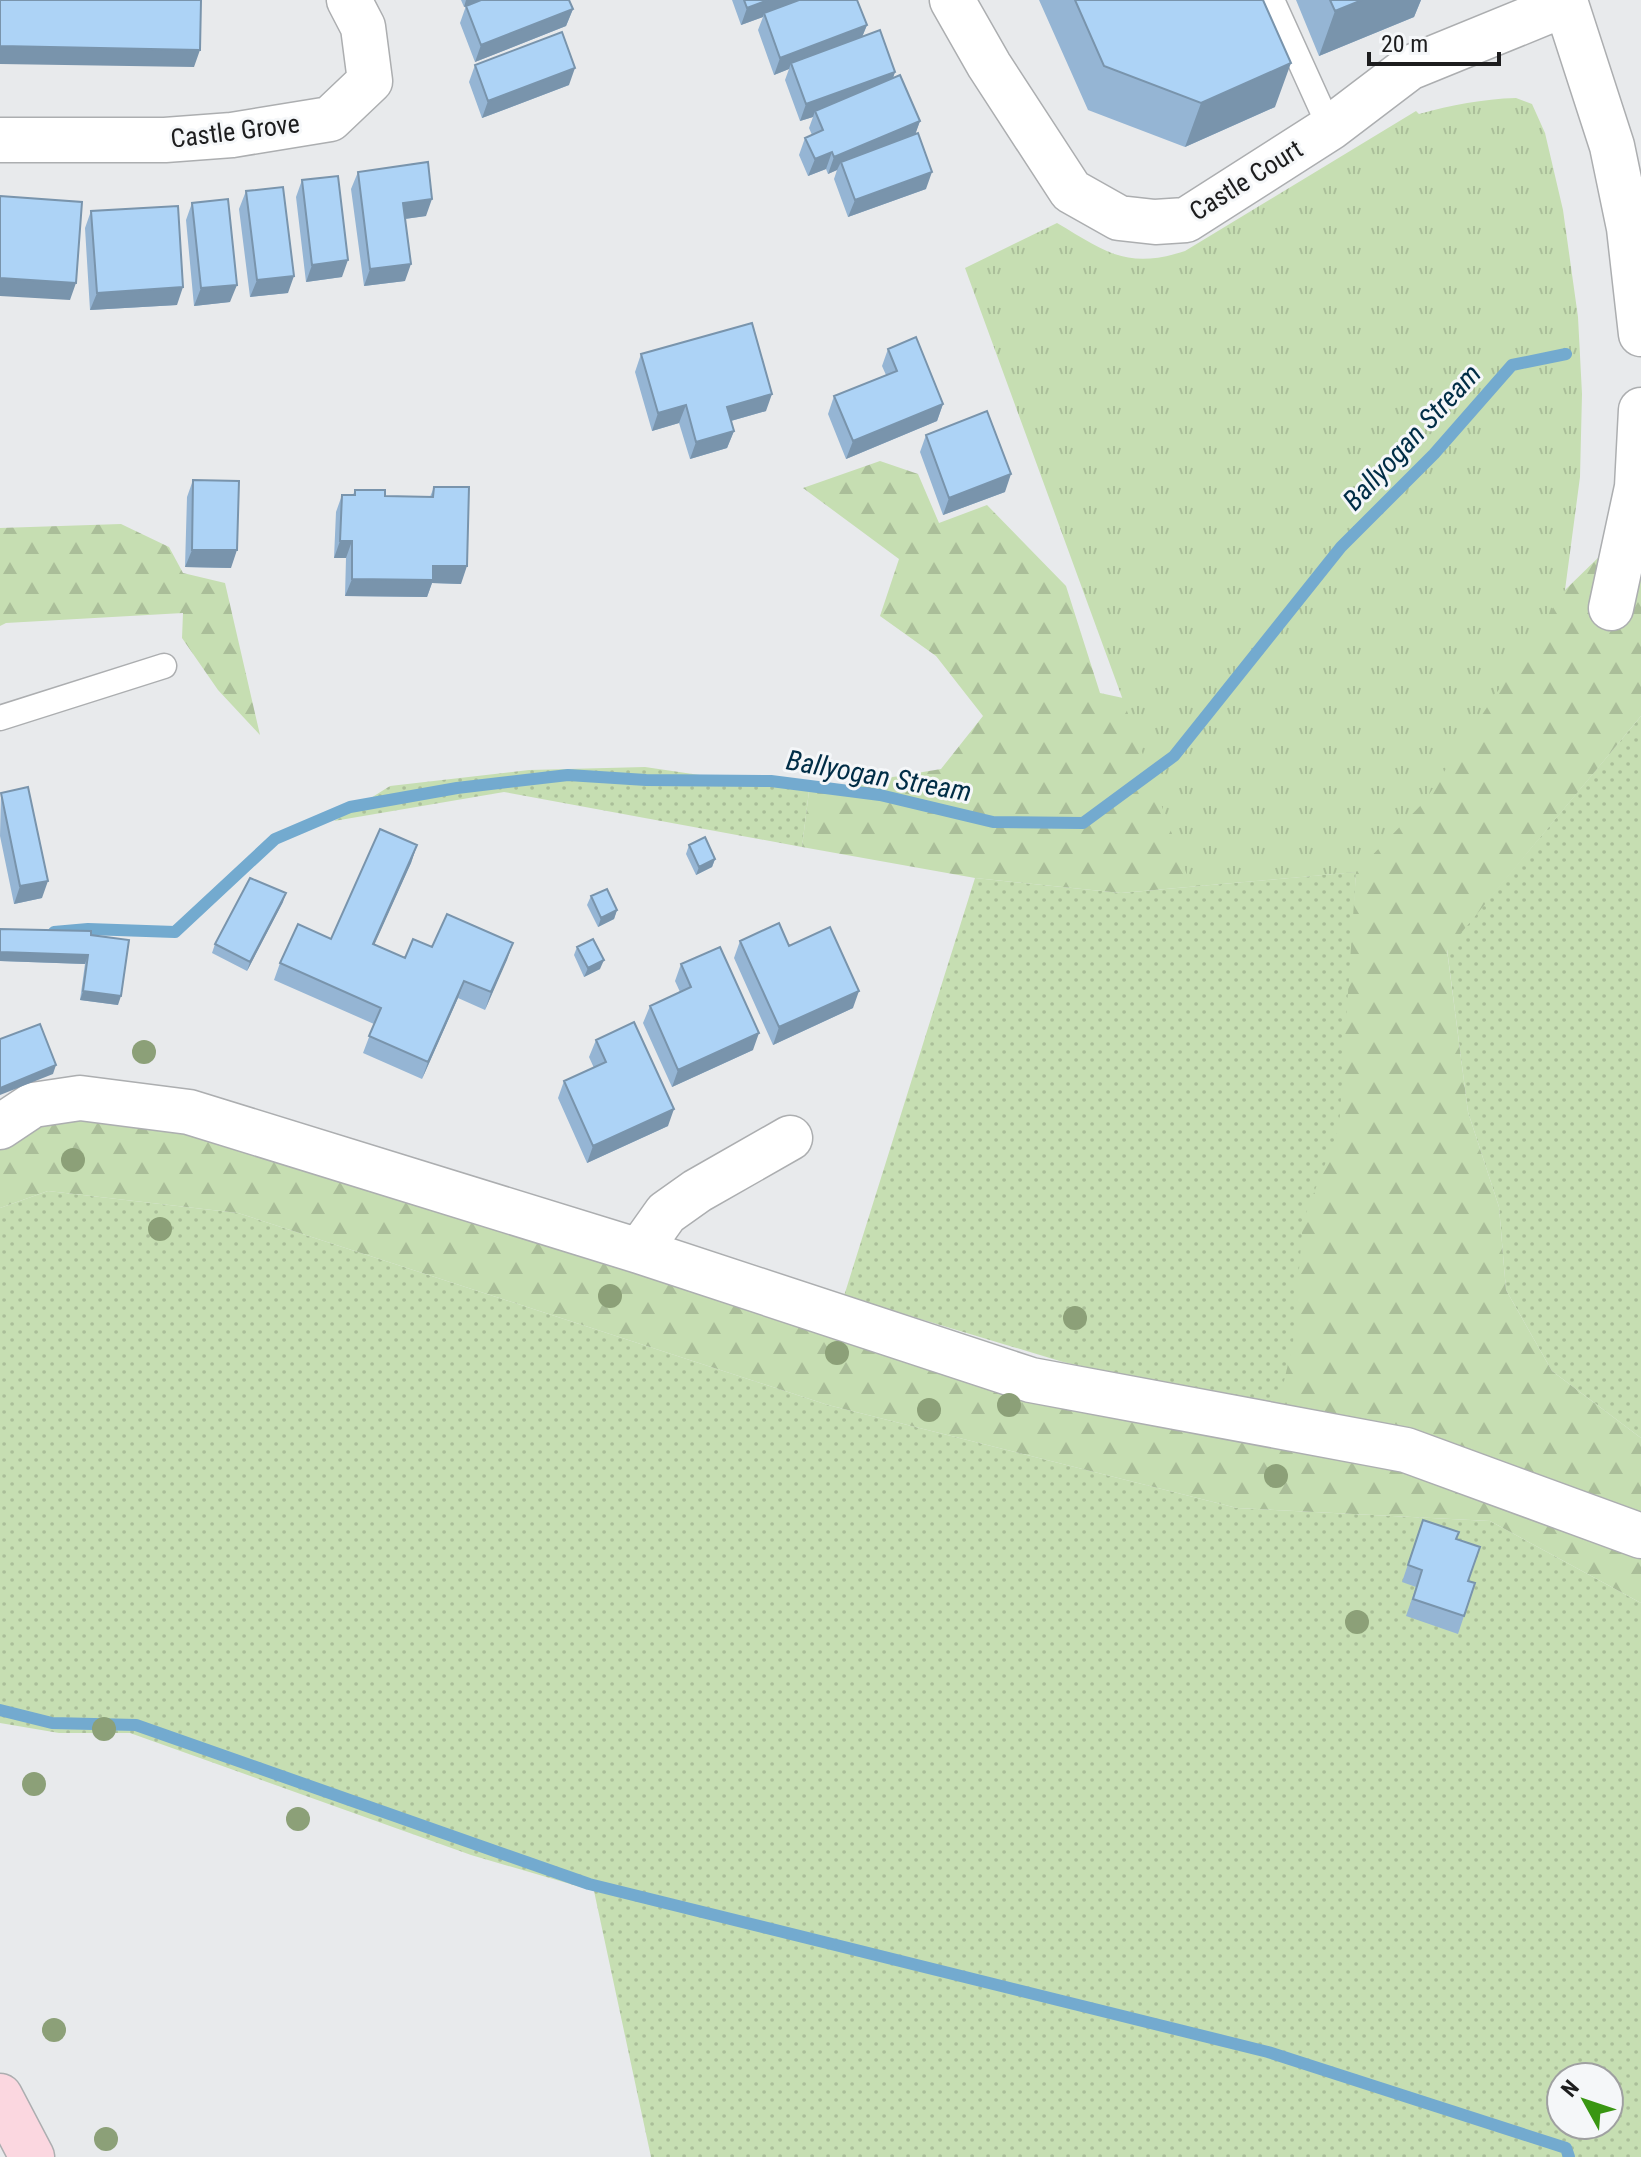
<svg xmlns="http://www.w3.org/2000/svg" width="1641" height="2157" viewBox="0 0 1641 2157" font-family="'Roboto Condensed',sans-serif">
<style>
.grass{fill:url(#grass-dots);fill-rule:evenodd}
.forest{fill:url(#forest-firs)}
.park{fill:url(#park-tufts)}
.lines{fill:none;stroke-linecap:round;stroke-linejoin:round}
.stream{stroke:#73aacf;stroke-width:12}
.lane-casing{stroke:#acaeb0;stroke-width:27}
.street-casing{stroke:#acaeb0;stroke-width:47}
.secondary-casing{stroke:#acaeb0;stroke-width:47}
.lane{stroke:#fff;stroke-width:24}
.street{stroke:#fff;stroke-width:44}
.secondary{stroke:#fbd7e0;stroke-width:44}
.tree{fill:#8ca078}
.wall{fill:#95b5d4}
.shaded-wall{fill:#7994ac}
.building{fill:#add3f6;stroke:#7994ac;stroke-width:2}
.labels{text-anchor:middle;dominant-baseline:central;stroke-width:6;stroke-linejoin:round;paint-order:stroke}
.street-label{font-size:26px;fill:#1d1d1e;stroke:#f5f7f9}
.water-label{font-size:28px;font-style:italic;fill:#002d46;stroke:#f5f7f9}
</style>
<defs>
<pattern id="grass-dots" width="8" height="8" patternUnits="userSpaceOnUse" patternTransform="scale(2)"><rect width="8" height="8" fill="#c6deb2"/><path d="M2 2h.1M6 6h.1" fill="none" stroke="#aabe99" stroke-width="1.8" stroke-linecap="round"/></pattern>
<pattern id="forest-firs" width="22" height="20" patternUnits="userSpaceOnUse" patternTransform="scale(2)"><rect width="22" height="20" fill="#c6deb2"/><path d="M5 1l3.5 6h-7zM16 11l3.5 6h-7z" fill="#aabe99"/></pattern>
<pattern id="park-tufts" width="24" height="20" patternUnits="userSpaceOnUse" patternTransform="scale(2)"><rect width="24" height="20" fill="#c6deb2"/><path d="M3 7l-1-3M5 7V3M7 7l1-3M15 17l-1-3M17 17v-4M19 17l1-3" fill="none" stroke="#aabe99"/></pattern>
</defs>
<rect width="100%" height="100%" fill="#e8eaec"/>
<path class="grass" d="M1641 716V1438L1552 1371 1506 1290 1499 1207 1468 1112 1447 949Z
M645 767 809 791 802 847 504 792 334 821 390 786 529 770Z
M1356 872 1331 1421 1063 1362 844 1296 975 878 1121 893Z
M48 1191 238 1213 828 1405 1237 1508 1490 1521 1641 1603V2157H651L594 1891 471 1855 130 1733H59L0 1723V1208ZM1561 2077H1609V2125H1561Z"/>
<path class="forest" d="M880 461 918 474 939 523 987 505 1066 586 1100 693 1137 701 1509 632 1565 590 1641 516V716L1447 950 1468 1112 1499 1207 1506 1290 1552 1371 1641 1438V1603L1490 1521 1237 1508 828 1405 238 1213 48 1191 0 1208V1144L47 1112 112 1111 1269 1445 1293 1343 1303 1221 1339 1128 1356 872 1121 893 975 878 802 847 809 791 941 769 983 716 936 656 880 616 899 559 803 488Z
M121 524 169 547 183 573 225 583 260 735 218 690 182 638 183 613 6 623 0 626V528Z"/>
<path class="park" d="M1516 98 1532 104 1545 133 1563 210 1578 317 1582 394 1580 477 1565 590 1424 802 1356 872 1191 886 965 268 1057 223C1106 252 1127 270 1185 251L1416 111 1419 114C1452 105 1482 99 1516 98Z"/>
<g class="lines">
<path class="stream" d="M54 932 88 929 175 932 275 839 350 807 457 788 568 775 646 780 771 781 880 795 993 822 1083 823 1174 756 1341 547 1434 454 1512 365 1566 354
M0 1710 52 1723 136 1725 589 1884 1268 2052 1566 2148 1569 2157"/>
<defs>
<path id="lane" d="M1272 0 1330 128
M0 718 164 666"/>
<path id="street" d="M952 0 989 65 1071 191 1119 218 1155 222 1186 220 1330 128 1409 68 1566 4 1565 0
M1566 4 1612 146 1629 228 1641 334
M0 140H165L232 135 330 119 370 81 363 27 349 0
M1611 608 1637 487 1641 410
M0 1127 33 1105 80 1098 189 1112 639 1251 1031 1380 1406 1450 1641 1536
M639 1251 666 1213 697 1191 790 1138"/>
<path id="secondary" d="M0 2096 32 2157"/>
</defs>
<use href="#lane" class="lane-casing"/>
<use href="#street" class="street-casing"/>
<use href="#secondary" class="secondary-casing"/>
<use href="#lane" class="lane"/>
<use href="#street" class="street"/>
<use href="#secondary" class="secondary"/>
</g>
<g class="tree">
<circle cx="144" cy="1052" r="12"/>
<circle cx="73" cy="1160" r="12"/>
<circle cx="160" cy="1229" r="12"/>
<circle cx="610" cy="1296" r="12"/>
<circle cx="1075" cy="1318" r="12"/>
<circle cx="837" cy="1353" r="12"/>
<circle cx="1009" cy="1405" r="12"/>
<circle cx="929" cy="1410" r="12"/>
<circle cx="1276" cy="1476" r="12"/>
<circle cx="1357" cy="1622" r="12"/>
<circle cx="104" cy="1729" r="12"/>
<circle cx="34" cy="1784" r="12"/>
<circle cx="298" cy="1819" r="12"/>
<circle cx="54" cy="2030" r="12"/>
<circle cx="106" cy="2139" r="12"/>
</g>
<path class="wall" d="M461 0H480L573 9 566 26 475 62 460 23 466 6 464 7Z
M732 0H857L867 25 862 37 895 72 893 78 920 121 915 134 926 189 848 217 834 179 837 170 828 174 826 169 808 176 799 155 805 138 812 135 809 128 813 117 800 121 785 80 789 69 774 75 758 30 763 17 741 25Z
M1039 0H1263L1275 107 1185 147 1088 110Z
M1296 0H1421L1414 17 1319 56Z
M475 65 569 85 482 118 469 82Z
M358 172 426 216 405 219V281L364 286 351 189Z
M302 180 342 277 306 282 296 197Z
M246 191 288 293 250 297 239 209Z
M192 203 230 302 194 306 186 220Z
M91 211 177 305 90 310 85 228Z
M888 349 943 404 937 421 846 459 828 414 834 396 886 375 882 366Z
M641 354 766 411 731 421 734 431 727 448 690 459 679 423 652 431 635 372Z
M926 435 1005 492 943 515 920 452Z
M193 480 231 568 185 567 187 497Z
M434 487 461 584 432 583 427 597 345 596 346 558H334L336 512 342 495H353L355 490 385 496 430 497Z
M1 793 42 898 14 904 0 836Z
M417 845 411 863 374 944 405 958 432 947 513 943 485 1010 458 998 422 1079 363 1053 374 1024 274 980 280 963 331 939Z
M689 845 715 859 712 867 696 875 686 854Z
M591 896 617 910 614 919 598 927 587 905Z
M283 902 247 971 212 953 215 944Z
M0 929 91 935 118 1005 80 1000 85 964 0 961Z
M740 941 789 946 853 1008 773 1045 734 958Z
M577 947 600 969 584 977 574 955Z
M681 964 753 1050 672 1087 643 1023 650 1006 680 992 675 981Z
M596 1040 668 1126 587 1163 558 1098 564 1081 594 1068 589 1057Z
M1423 1520 1456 1539 1468 1581 1475 1583 1458 1634 1406 1616 1416 1587 1402 1582Z"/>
<path class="shaded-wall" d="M466 0H480L464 7Z
M768 0H807L764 13 763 17 741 25 747 8Z
M1362 0H1421L1414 17 1319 56 1335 11Z
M573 9 566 26 475 62 481 45Z
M867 25 860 42 791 63 789 69 774 75 780 58Z
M0 46 200 50 194 67 0 64Z
M1291 63 1275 107 1185 147 1201 103Z
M575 68 569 85 482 118 488 101Z
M895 72 889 89 815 111 813 117 800 121 806 104Z
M920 121 914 138 841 162 837 170 828 174 834 157Z
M832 152 826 169 808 176 815 159Z
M932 172 926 189 848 217 855 200Z
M432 199 426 216 397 220 403 203Z
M348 260 342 277 306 282 312 265Z
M411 264 405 281 364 286 370 269Z
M294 276 288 293 250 297 257 280Z
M0 278 76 283 70 300 0 296Z
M237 285 230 302 194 306 201 288Z
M183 287 177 305 90 310 97 293Z
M772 394 766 411 720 424 727 407Z
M943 404 937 421 846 459 853 441Z
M686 405 679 423 652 431 658 413Z
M734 431 727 448 690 459 696 442Z
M1011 474 1005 492 943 515 949 498Z
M340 541H352L346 558H334Z
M192 550H237L231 568 185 567Z
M433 566H467L461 584 432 583 427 597 345 596 352 579Z
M417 845 411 863 367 961 373 944Z
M715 859 712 867 696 875 699 867Z
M48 881 42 898 14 904 20 886Z
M286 893 283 902 247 971 250 962Z
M617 910 614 919 598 927 601 918Z
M513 943 507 960 485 1010 491 992Z
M0 952 88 955 85 964 0 961Z
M604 960 600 969 584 977 588 968Z
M464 981 458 998 422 1079 428 1062Z
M83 991 121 996 118 1005 80 1000Z
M859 991 853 1008 773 1045 779 1027Z
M759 1033 753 1050 672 1087 678 1070Z
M56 1065 53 1074 0 1095V1088Z
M674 1109 668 1126 587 1163 593 1146Z"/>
<path class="building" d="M0 0H201L200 50 0 46Z
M481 0H569L573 9 481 45 466 6Z
M744 0H768L747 8Z
M799 0H857L867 25 780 58 764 13Z
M1075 0H1263L1291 63 1201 103 1104 66Z
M1330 0H1362L1335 11Z
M880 30 895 72 806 104 791 63Z
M562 32 575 68 488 101 475 65Z
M900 75 920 121 834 157 832 152 815 159 805 138 823 130 815 111Z
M918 133 932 172 855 200 841 162Z
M428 162 432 199 403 203 411 264 370 269 358 172Z
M338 176 348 260 312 265 302 180Z
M283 187 294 276 257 280 246 191Z
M0 196 82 202 76 283 0 278Z
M228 199 237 285 201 288 192 203Z
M178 206 183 287 97 293 91 211Z
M752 323 772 394 727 407 734 431 696 442 686 405 658 413 641 354Z
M916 337 943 404 853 441 834 396 897 371 888 349Z
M987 411 1011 474 949 498 926 435Z
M193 480 239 481 237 550H192Z
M434 487H469L467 566H433V580L352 579V541H340L342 495H355V490H385V496L433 497Z
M28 787 48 881 20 886 1 793Z
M380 829 417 845 373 944 405 958 413 939 432 947 447 914 513 943 491 992 464 981 428 1062 369 1036 381 1008 280 963 298 924 331 939Z
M705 837 715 859 699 867 689 845Z
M250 878 286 893 250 962 215 944Z
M607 889 617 910 601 918 591 896Z
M779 923 789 946 830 927 859 991 779 1027 740 941Z
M0 929 91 931V935L129 940 121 996 83 991 88 955 0 952Z
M593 939 604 960 588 968 577 947Z
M720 947 759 1033 678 1070 650 1006 691 987 681 964Z
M634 1022 674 1109 593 1146 564 1081 606 1062 596 1040Z
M40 1024 56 1065 0 1088V1039Z
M1423 1520 1459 1532 1456 1539 1480 1547 1468 1581 1475 1583 1464 1616 1413 1599 1422 1570 1408 1565Z"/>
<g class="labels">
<g class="street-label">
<text transform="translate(235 131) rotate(-7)">Castle Grove</text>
<text transform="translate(1246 180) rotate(-32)">Castle Court</text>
</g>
<g class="water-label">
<text transform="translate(1412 437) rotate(-47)">Ballyogan Stream</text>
<text transform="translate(879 776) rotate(10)">Ballyogan Stream</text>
</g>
</g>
<g transform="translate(1585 2101) rotate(310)"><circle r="38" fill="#f5f7f9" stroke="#9fa0a1" stroke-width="2"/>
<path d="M0-6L14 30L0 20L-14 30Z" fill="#399612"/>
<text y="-12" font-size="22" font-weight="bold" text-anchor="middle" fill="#1d1d1e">N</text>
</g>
<path d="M1369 52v12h130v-12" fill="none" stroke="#1d1d1e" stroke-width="4"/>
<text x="1381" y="52" font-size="24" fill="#1d1d1e" stroke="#f5f7f9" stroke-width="6" paint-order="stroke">20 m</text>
</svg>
